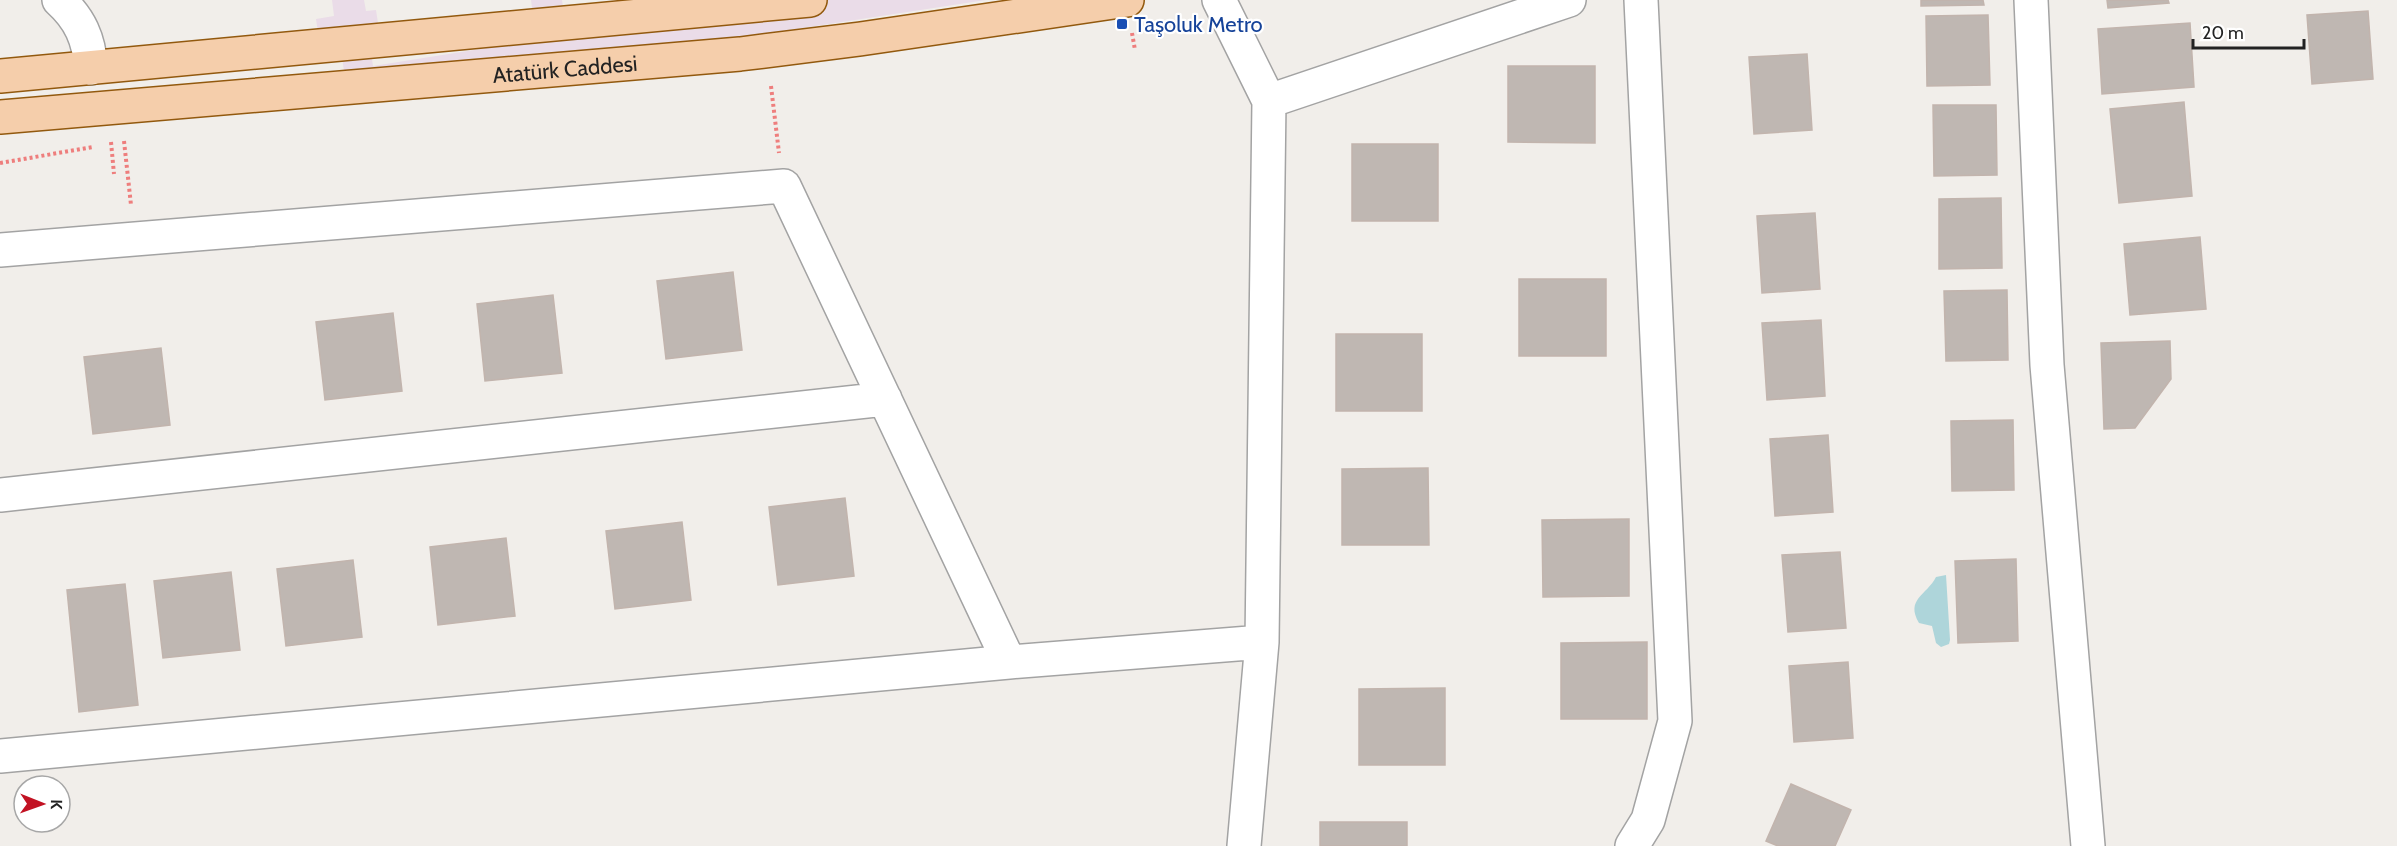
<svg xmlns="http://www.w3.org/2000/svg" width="2397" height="846" viewBox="0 0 2397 846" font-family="Cabin,sans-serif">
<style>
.industrial{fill:#eadce8}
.water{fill:#aed5da}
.building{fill:#bfb7b2;stroke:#c2b4ad;stroke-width:1.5}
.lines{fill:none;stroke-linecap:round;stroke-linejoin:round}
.minor-casing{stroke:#a3a3a3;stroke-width:36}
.major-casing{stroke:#92590e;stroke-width:36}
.path{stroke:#ee7e7d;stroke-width:4;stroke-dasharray:3 3;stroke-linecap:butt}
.minor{stroke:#fff;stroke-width:33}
.major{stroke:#f5ceab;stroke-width:33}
.transit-dot{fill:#1a4fb4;stroke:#fff;stroke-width:2}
.labels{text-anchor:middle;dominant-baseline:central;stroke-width:4.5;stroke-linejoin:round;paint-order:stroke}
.transit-label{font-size:22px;fill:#164399;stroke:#fff;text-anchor:start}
.street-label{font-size:22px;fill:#222;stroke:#fff}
</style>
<rect width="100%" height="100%" fill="#f1eeea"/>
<path class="industrial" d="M332 0H364L366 11 376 10 380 36 369 38 373 66 536 40 531 0H562L567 34 793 0H986L255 112 344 71 340 44 320 46 316 19 334 16Z"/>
<path class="water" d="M1946 575 1950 640 1949 644 1941 647 1936 643 1932 626 1919 623C1905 599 1927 595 1936 577Z"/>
<path class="building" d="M1921 0H1983L1984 5 1921 6Z
M2107 0H2168L2169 3 2108 8Z
M2368 11 2373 79 2312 84 2307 15Z
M1988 15 1990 85 1927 86 1926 16Z
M2190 23 2194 87 2102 94 2098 29Z
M1807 54 1812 130 1754 134 1749 57Z
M1508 66H1595V143L1508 142Z
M2184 102 2192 196 2119 203 2110 109Z
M1933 105H1996L1997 175 1934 176Z
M1352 144H1438V221H1352Z
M2001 198 2002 268 1939 269V199Z
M1815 213 1820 289 1762 293 1757 216Z
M2200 237 2206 309 2130 315 2124 244Z
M733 272 742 350 666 359 657 281Z
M1519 279H1606V356H1519Z
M2007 290 2008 360 1946 361 1944 291Z
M553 295 562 373 485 381 477 304Z
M393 313 402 391 325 400 316 322Z
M1821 320 1825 396 1767 400 1762 323Z
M1336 334H1422V411H1336Z
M2170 341 2171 379 2135 428 2104 429 2101 343Z
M161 348 170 425 93 434 84 357Z
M2013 420 2014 490 1952 491 1951 421Z
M1828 435 1833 512 1775 516 1770 439Z
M1428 468 1429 545H1342V469Z
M845 498 854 576 778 585 769 507Z
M1629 519V596L1543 597 1542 520Z
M682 522 691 600 615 609 606 531Z
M506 538 515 616 438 625 430 547Z
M1840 552 1846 628 1788 632 1782 555Z
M2016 559 2018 641 1958 643 1955 561Z
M353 560 362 637 286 646 277 569Z
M231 572 240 650 163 658 154 581Z
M125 584 138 705 79 712 67 590Z
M1647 642V719H1561V643Z
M1848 662 1853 738 1794 742 1789 666Z
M1445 688V765H1359V689Z
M1791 784 1851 810 1835 846H1778L1766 841Z
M1320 822H1407V846H1320Z"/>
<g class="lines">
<defs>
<path id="minor" d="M59 0C80 19 89 39 91 68
M1219 0 1269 101 1262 642 1244 846
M2031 0 2047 365 2088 846
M1269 101 1569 0
M0 250 784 186 1009 662
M0 495 885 399
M0 756 1009 662 1262 642
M1632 846 1648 820 1675 721 1641 0"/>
<g id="major">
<path d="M0 76 810 0"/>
<path id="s1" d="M0 117 740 54 860 39 1127 0"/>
</g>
</defs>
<use href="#minor" class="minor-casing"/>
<use href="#major" class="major-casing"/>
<path class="path" d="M1132 33 1135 50
M771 86 779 153
M124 141 131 205
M111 142 114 174
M0 163 93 147"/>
<use href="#minor" class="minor"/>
<use href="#major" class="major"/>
</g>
<rect class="transit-dot" x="1116" y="18" width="12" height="12" rx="3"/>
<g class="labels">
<g class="transit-label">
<text x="1134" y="24">Taşoluk Metro</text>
</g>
<g class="street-label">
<text stroke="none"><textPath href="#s1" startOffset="567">Atatürk Caddesi</textPath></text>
</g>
</g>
<g transform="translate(42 804) rotate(91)"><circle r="28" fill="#ffffff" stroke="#a7a7a7" stroke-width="1.5"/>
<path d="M0-4.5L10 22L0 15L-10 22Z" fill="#c21223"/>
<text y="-9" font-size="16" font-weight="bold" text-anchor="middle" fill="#222222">K</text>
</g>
<path d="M2193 39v9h111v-9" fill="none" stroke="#222222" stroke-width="3"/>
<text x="2202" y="39" font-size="18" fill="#222222" stroke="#ffffff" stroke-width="4.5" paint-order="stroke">20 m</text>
</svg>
